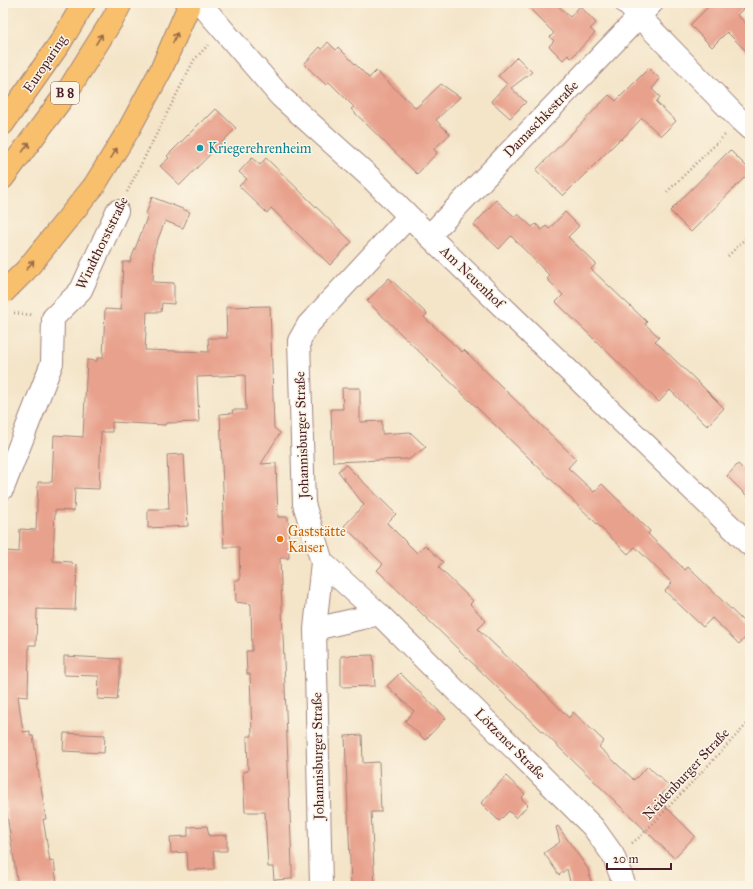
<svg xmlns="http://www.w3.org/2000/svg" width="753" height="889" viewBox="0 0 753 889" font-family="'IM FELL Great Primer',serif">
<style>
.building{fill:#e8a18c}
.lines{fill:none;stroke-linecap:round;stroke-linejoin:round}
.street-casing{stroke:#9f827a;stroke-width:24}
.highway-casing{stroke:#9f827a;stroke-width:24}
.path{stroke:#9f827a;stroke-width:2.5;stroke-dasharray:1 3;stroke-linecap:butt}
.street{stroke:#fff;stroke-width:22}
.highway{stroke:#f8bf6c;stroke-width:22}
.highway-bridge-casing{stroke:#9f827a;stroke-width:24;stroke-linecap:butt}
.highway-bridge{stroke:#f8bf6c;stroke-width:22}
.oneway{stroke:#986748}
.culture-dot{fill:#0f9aa8;stroke:#fcf5e5;stroke-width:1.5}
.food-dot{fill:#e8710a;stroke:#fcf5e5;stroke-width:1.5}
.labels{text-anchor:middle;dominant-baseline:central;stroke-width:3;stroke-linejoin:round;paint-order:stroke}
.shield{fill:#fcf5e5;stroke:#7f5f63;stroke-width:1}
.shield-label{font-size:13px;font-weight:bold;fill:#4a1f2b}
.street-label{font-size:14px;fill:#4a1f2b;stroke:#fcf5e5}
.culture-label{font-size:14px;fill:#0d838f;stroke:#fcf5e5;text-anchor:start}
.food-label{font-size:14px;fill:#c56008;stroke:#fcf5e5;text-anchor:start}
</style>
<rect width="100%" height="100%" fill="#fcf5e5"/>
<filter id="ink" filterUnits="userSpaceOnUse"><feTurbulence type="fractalNoise" baseFrequency=".025" numOctaves="2"/><feDisplacementMap in="SourceGraphic" scale="8" xChannelSelector="R" yChannelSelector="G"/><feConvolveMatrix kernelMatrix="1 2 1 2 8 2 1 2 1" color-interpolation-filters="sRGB"/></filter>
<filter id="wash" filterUnits="userSpaceOnUse"><feTurbulence type="fractalNoise" baseFrequency=".012" numOctaves="4" result="noise"/><feDisplacementMap in="SourceGraphic" scale="16" xChannelSelector="R" yChannelSelector="G"/><feGaussianBlur stdDeviation="0.9" result="paint"/><feColorMatrix in="noise" values="0 0 0 0 0 0 0 0 0 0 0 0 0 0 0 0 0 1.4 0 .05"/><feComposite in="paint" operator="in"/></filter>
<g filter="url(#wash)">
<rect width="100%" height="100%" fill="#f4e5c9"/>
<g id="blocks">
<path class="building" d="M524 3H555L570 17 580 6 596 23 590 29 595 33 571 58 568 55 563 60 549 46 554 41 550 37 554 33Z
M712 3H749L737 15 750 27V55L727 32 712 47 690 25Z
M328 42 336 50 338 47 369 78 376 71 416 108 441 84 460 97 436 120 450 134 434 149 437 153 417 174 351 109 354 107 329 82 326 85 304 64 320 47 322 49Z
M517 57 532 72 511 88 526 102 510 118 491 101 507 84 498 76Z
M649 68 660 79 652 89 660 97 656 102 676 121 661 136 642 118 621 140 620 139 563 196 536 170 609 95 616 101Z
M216 109 236 128 180 185 160 166 169 158 167 156 206 117 207 118Z
M730 150 750 170V172L691 232 670 211Z
M252 158 260 165 266 158 352 242 330 265 271 208 267 213 239 186 247 179 239 172Z
M152 197 190 212 183 228 165 221 154 249 153 282 174 283V304L162 303 161 312H147L145 350 209 352 208 338H227L226 307 270 306 274 428 280 433 261 464 276 463 278 517H288L289 558H280L292 866V879L274 880 273 867H268L265 812H245L243 772 248 771 247 736H252L250 674H247L246 651H252L251 604 236 602 235 580H240L239 547H224L222 512H224L220 414 233 413 232 410H246L245 375 197 377 199 422 166 423 165 425 112 422V432H101L99 489 75 488 74 511 55 510 53 561 72 562V564L77 565 75 610 37 609 36 645H29L28 697 18 696 23 732 30 731V736H33L46 819H43L50 862 54 861 57 884 47 886H18L3 789V615L6 551 19 552 20 529 36 530 38 482H52L54 435 83 437 87 360 97 361V358H103L105 309 121 310 123 262H130L148 215 146 214Z
M496 200 515 217 518 214 532 227 536 224 542 230 546 226 549 229 565 212 579 226 568 237 596 264 591 269 647 322 645 324 659 337 655 341 697 381 724 408 707 426 670 390 659 402 598 343 556 302 563 295 547 279 550 276 511 236 499 249 474 225Z
M389 278 427 314 424 317 462 352 464 350 576 459 568 468 594 492 602 484 650 531 648 534 685 570 688 567 750 628V633L739 644 712 618 703 627 665 591 672 583 635 547 628 554 367 301Z
M342 388H360V422L382 421V434L410 432 426 447 408 460 407 459 333 462 331 409H343Z
M184 454 188 526 148 528V509H169L167 455Z
M738 464 750 476V499L727 476Z
M346 465 396 514 387 523 417 553 425 545 443 562 438 567 473 601 470 604 486 621 478 629 540 688 569 718 573 712 604 741 599 747 634 780 648 766 669 786 662 794 668 800 663 804 695 836 674 858 539 728 377 570 383 564 344 526 364 505 338 471Z
M373 655 375 686 341 687V656Z
M64 656 120 659V678H119L117 700 98 699 99 676 64 675Z
M400 673 446 718 425 740 405 721 414 711 387 686Z
M64 733 105 735 104 753 63 751Z
M362 735 363 763 379 762 381 812H371L375 886H351L345 736Z
M506 776 525 794 521 798 528 805 516 818 509 811 499 821 481 803Z
M207 826 209 836 227 835V851H213L214 857V869L188 870 187 852 171 853 170 837 188 836V827Z
M558 826 588 869 592 886H571L567 869 559 875 544 853 560 842 556 827Z"/>
</g>
</g>
<g filter="url(#ink)">
<use href="#blocks" fill-opacity="0" stroke="#9f827a" stroke-width="1"/>
<g class="lines">
<defs>
<path id="street" d="M200 3 280 96 370 177 429 236 750 545
M626 3 740 120 750 129
M429 236 652 3
M3 488 52 363 53 318 81 290 117 211
M322 562 379 614 593 827 613 855 625 886
M315 629 379 614
M321 886 315 629 322 562 304 504 299 341 308 325 409 216"/>
<path id="highway" d="M3 124 60 43 84 3
M3 178 67 92 114 17 121 3
M94 186 129 129 161 70 190 3"/>
</defs>
<use href="#street" class="street-casing"/>
<use href="#highway" class="highway-casing"/>
<path class="path" d="M127 192 194 60 208 45
M667 192 725 135
M728 256 750 234
M14 313 32 315
M632 843 641 836 750 721"/>
<use href="#street" class="street"/>
<use href="#highway" class="highway"/>
<defs>
<path id="highway-bridge" d="M3 293 26 270 94 186"/>
</defs>
<use href="#highway-bridge" class="highway-bridge-casing"/>
<use href="#highway-bridge" class="highway-bridge"/>
</g>
<defs><path id="oneway-shaft" d="M-6 0H5M1.5-3L5.5 0L1.5 3" fill="none" stroke-width="1.6" stroke-linecap="round" stroke-linejoin="round"/></defs>
<g class="oneway">
<use href="#oneway-shaft" transform="translate(175 38) rotate(-67)"/>
<use href="#oneway-shaft" transform="translate(99 39) rotate(-58)"/>
<use href="#oneway-shaft" transform="translate(26 147) rotate(-54)"/>
<use href="#oneway-shaft" transform="translate(114 153) rotate(-59)"/>
<use href="#oneway-shaft" transform="translate(30 265) rotate(-51)"/>
</g>
</g>
<circle class="culture-dot" cx="200" cy="148" r="4"/>
<circle class="food-dot" cx="280" cy="539" r="4"/>
<g class="labels">
<rect class="shield" x="51" y="82" width="28" height="22" rx="3"/>
<g class="shield-label">
<text x="65" y="93">B 8</text>
</g>
<g class="street-label">
<text transform="translate(45 64) rotate(-56)">Europaring</text>
<text transform="translate(541 119) rotate(-46)">Damaschkestraße</text>
<text transform="translate(102 243) rotate(-64)">Windthorststraße</text>
<text transform="translate(472 277) rotate(44)">Am Neuenhof</text>
<text transform="translate(302 435) rotate(-92)">Johannisburger Straße</text>
<text transform="translate(510 744) rotate(45)">Lötzener Straße</text>
<text transform="translate(318 756) rotate(-91)">Johannisburger Straße</text>
<text transform="translate(686 774) rotate(-47)">Neidenburger Straße</text>
</g>
<g class="culture-label">
<text x="208" y="148">Kriegerehrenheim</text>
</g>
<g class="food-label">
<text x="288" y="531">Gaststätte<tspan x="288" dy="16">Kaiser</tspan></text>
</g>
</g>
<rect width="753" height="889" fill="none" stroke="#fcf5e5" stroke-width="16"/>
<path d="M607 863v6h64v-6" fill="none" stroke="#4a1f2b" stroke-width="2"/>
<text x="613" y="863" font-size="12" fill="#4a1f2b" stroke="#fcf5e5" stroke-width="3" paint-order="stroke">20 m</text>
</svg>
